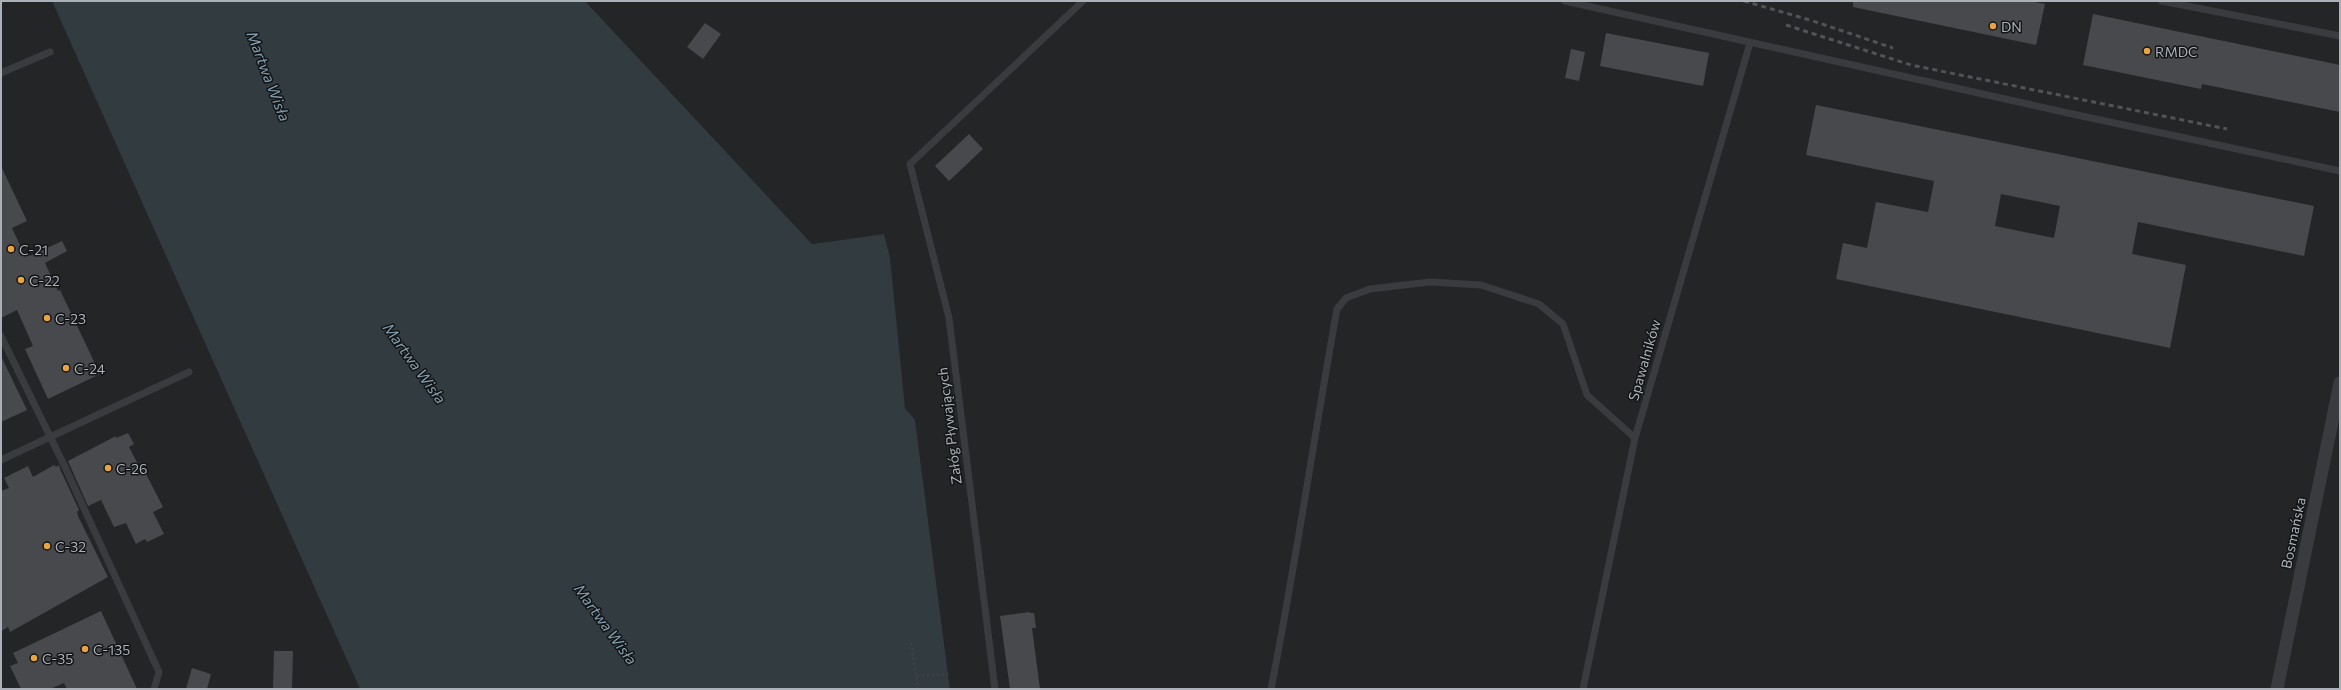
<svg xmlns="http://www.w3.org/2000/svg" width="2341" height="690" viewBox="0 0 2341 690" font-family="Commissioner,sans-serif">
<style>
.built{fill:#242527}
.water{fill:#313b40}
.building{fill:#47494d;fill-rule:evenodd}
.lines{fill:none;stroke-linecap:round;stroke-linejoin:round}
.path{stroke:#404246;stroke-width:2.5;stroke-dasharray:2 3;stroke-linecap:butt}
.lane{stroke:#3a3b3f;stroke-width:7}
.street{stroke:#3a3b3f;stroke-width:13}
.rail{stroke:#515358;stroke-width:3;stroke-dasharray:5 4;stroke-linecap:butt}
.poi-dot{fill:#eaa341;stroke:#131415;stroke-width:1.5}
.labels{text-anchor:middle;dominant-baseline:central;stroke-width:3;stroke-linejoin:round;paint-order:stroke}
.poi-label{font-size:14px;fill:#abb1b9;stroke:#131415;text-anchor:start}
.street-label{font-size:14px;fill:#abb1b9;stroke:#131415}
.water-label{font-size:15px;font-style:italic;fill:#84a1b3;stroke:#131415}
</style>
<rect width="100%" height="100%" fill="#18191a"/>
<path class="built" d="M1 1H59L360 689H1Z
M585 1H2340V689H950L915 421 905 408 884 234 812 244Z"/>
<path class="water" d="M52 1H585L812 244 884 234 890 258 905 408 915 420 950 689H360Z"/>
<path class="building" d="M1853 1H2029L2045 4 2036 45 1853 7Z
M2093 14 2340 65V112L2202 84 2201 89 2083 65Z
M705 23 721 34 703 59 687 47Z
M1606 33 1709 53 1703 86 1600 66Z
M1571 49 1585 52 1579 81 1565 78Z
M1816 105 2314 206 2304 256 2138 222 2132 254 2186 265 2170 348 1836 279 1843 243 1867 248 1876 202 1928 212 1934 181 1806 155ZM2001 194 2060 206 2054 238 1995 226Z
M969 134 983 149 949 181 935 166Z
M1 166 27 221 12 228 24 254 28 252 30 256 62 241 67 251 45 263 58 291 60 290 100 374 48 399 25 349 33 346 17 310 1 318Z
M1 356 27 410 1 422Z
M128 433 134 444 129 447 142 472 144 470 163 507 153 512 164 534 147 542 145 539 136 544 126 523 114 527 101 500 88 506 68 461 116 436V438Z
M54 465 56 467 59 465 60 469 79 510 77 512 78 516 108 577 10 632 8 627 1 631V491L9 488 4 478 28 466 33 477Z
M101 611 137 689H67L64 683 50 689H21L10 666 18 663 13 653Z
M1030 612V613H1034L1036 628H1032L1040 689H1010L1000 616Z
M274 651H293L292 689H273Z
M192 668 211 674 207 689H186Z"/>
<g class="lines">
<path class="path" d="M911 643 918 689
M917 676 948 674"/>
<path class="lane" d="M1565 1 2077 115 2340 171
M2162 1 2340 36
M1 73 50 52
M1 336 65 467 159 672 154 689
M1 460 189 372
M995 689 949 318 910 164 1083 1
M1271 689C1296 563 1314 436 1337 309L1346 298 1370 289 1430 282 1481 285 1539 304 1563 324 1587 395 1635 438
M1583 689 1635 438 1750 43"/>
<path class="street" d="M2277 689 2340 383"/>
<path class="rail" d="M1744 1 1813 21 1893 48
M1786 25 1911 65 2227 129"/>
</g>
<g class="poi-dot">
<circle cx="1993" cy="26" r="4"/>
<circle cx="2147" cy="51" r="4"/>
<circle cx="11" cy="249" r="4"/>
<circle cx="21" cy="280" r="4"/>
<circle cx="47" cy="318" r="4"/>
<circle cx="66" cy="368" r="4"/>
<circle cx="108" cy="468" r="4"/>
<circle cx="47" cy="546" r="4"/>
<circle cx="85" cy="649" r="4"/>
<circle cx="34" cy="658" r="4"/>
</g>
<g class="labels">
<g class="poi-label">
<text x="2001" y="26">DN</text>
<text x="2155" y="51">RMDC</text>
<text x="19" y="249">C-21</text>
<text x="29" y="280">C-22</text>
<text x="55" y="318">C-23</text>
<text x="74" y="368">C-24</text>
<text x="116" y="468">C-26</text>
<text x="55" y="546">C-32</text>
<text x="93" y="649">C-135</text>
<text x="42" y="658">C-35</text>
</g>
<g class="street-label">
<text transform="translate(1644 360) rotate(-74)">Spawalników</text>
<text transform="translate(949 426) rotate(-97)">Załóg Pływających</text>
<text transform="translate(2293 533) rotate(-78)">Bosmańska</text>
</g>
<g class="water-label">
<text transform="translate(269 76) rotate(69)">Martwa Wisła</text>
<text transform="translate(415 363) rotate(54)">Martwa Wisła</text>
<text transform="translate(606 624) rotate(54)">Martwa Wisła</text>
</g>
</g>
<rect width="2341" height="690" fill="none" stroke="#abb1b9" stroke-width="4"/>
</svg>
